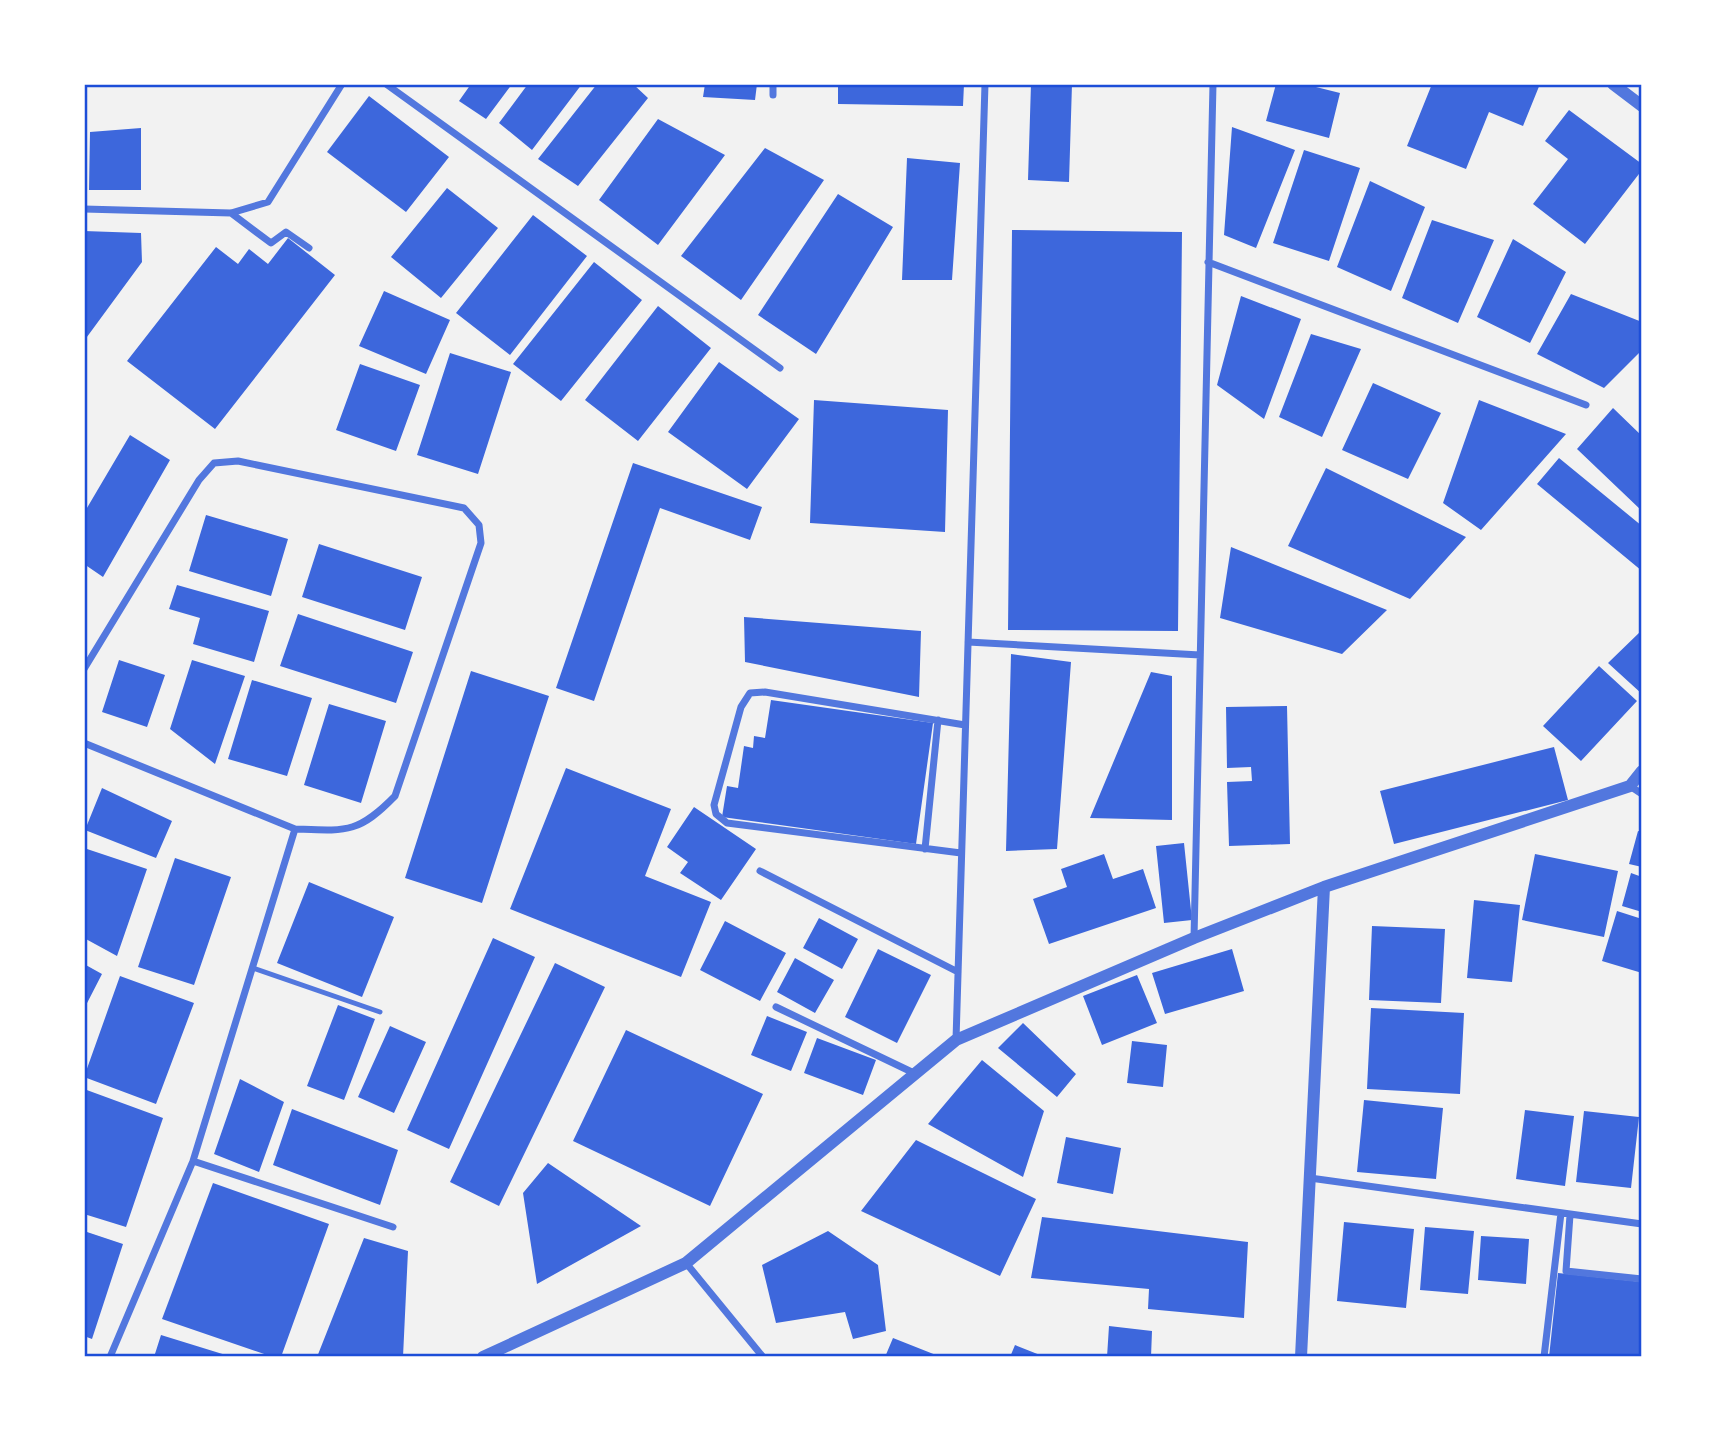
<svg xmlns="http://www.w3.org/2000/svg" width="1726" height="1441" viewBox="0 0 1726 1441" font-family="'Archivo Narrow',sans-serif">
<style>
.building{fill:#3d67dc}
.lines{fill:none;stroke-linecap:round;stroke-linejoin:round}
.service{stroke:#5277de;stroke-width:5}
.minor{stroke:#5277de;stroke-width:7}
.tertiary{stroke:#5277de;stroke-width:12}
.neatline{fill:none;stroke:#1d4ed8;stroke-width:2.5}
</style>
<rect width="100%" height="100%" fill="#f2f2f2"/>
<path class="building" d="M471 84H512L486 119 459 101Z
M528 84H582L532 150 499 123Z
M597 84H633L648 98 578 186 538 159Z
M705 84H757L755 100 703 97Z
M838 84H964L963 106 838 104Z
M1031 84H1072L1069 182 1028 180Z
M1276 84H1304L1340 93 1329 138 1266 121Z
M1432 84H1540L1523 126 1489 112 1466 169 1407 146Z
M369 96 449 157 406 212 327 152Z
M1569 110 1642 164V170L1585 244 1533 204 1568 159 1545 141Z
M658 119 725 155 658 245 599 200Z
M1232 127 1295 150 1256 248 1224 235Z
M141 128V190H89L90 132Z
M765 148 824 180 741 300 681 256Z
M1304 150 1360 168 1329 261 1273 243Z
M907 158 960 163 952 280H902Z
M1370 181 1425 207 1391 291 1337 267Z
M447 188 498 228 441 298 391 257Z
M838 194 893 227 816 354 758 315Z
M533 215 587 256 510 355 456 313Z
M1432 220 1494 240 1458 323 1402 298Z
M1012 230 1182 232 1178 631 1008 630Z
M84 231 141 233 142 262 84 341Z
M288 238 335 275 215 429 127 361 216 247 238 264 249 249 268 264Z
M1513 239 1566 272 1530 343 1477 317Z
M594 262 642 300 561 401 513 364Z
M384 291 450 320 426 374 359 346Z
M1571 294 1642 322V350L1604 388 1537 354Z
M1241 296 1301 319 1264 419 1217 385Z
M658 306 711 348 638 441 585 400Z
M1311 334 1361 349 1322 437 1279 417Z
M450 353 511 372 478 474 417 455Z
M719 362 799 419 747 489 668 432Z
M360 364 420 385 396 451 336 430Z
M1373 383 1441 413 1408 479 1342 450Z
M814 400 948 410 945 532 810 523Z
M1479 400 1566 434 1481 530 1443 503Z
M1613 408 1642 436V511L1577 449Z
M130 435 170 460 103 577 84 564V513Z
M1559 458 1642 526V571L1537 484Z
M633 463 762 507 750 540 660 508 594 701 556 688Z
M1326 468 1466 537 1410 599 1288 546Z
M206 515 288 539 271 596 189 571Z
M319 544 422 577 405 630 302 597Z
M1231 547 1387 610 1342 654 1220 618Z
M177 585 269 611 254 662 193 644 200 618 169 609Z
M298 614 413 652 396 703 280 666Z
M744 617 921 631 919 697 745 662Z
M1642 630V694L1608 663Z
M1011 654 1071 662 1057 849 1006 851Z
M119 660 165 675 147 727 102 712Z
M192 660 245 676 215 764 170 729Z
M1599 666 1637 701 1581 761 1543 726Z
M471 671 549 696 482 903 405 878Z
M1151 672 1172 676V820L1090 818Z
M252 680 312 698 287 776 228 759Z
M771 700 933 723 916 844 722 817 727 786 738 788 744 746 753 748 754 736 765 738Z
M329 704 386 721 361 803 304 785Z
M1287 706 1290 844 1229 846 1227 782 1252 781 1251 767 1227 768 1226 707Z
M1554 747 1568 800 1394 844 1380 791Z
M566 768 671 809 645 876 711 902 681 977 510 909Z
M102 788 172 821 156 858 85 830Z
M694 807 756 849 721 900 680 873 688 862 667 847Z
M1638 831 1642 832V867L1629 864Z
M1184 843 1192 920 1164 923 1156 846Z
M84 848 147 869 117 956 84 938Z
M1104 854 1113 879 1143 869 1156 908 1049 944 1033 899 1067 887 1061 869Z
M1535 854 1618 871 1604 937 1522 920Z
M175 858 231 877 194 985 138 967Z
M1631 873 1642 877V912L1622 906Z
M309 882 394 917 362 997 277 963Z
M1474 900 1520 905 1512 982 1467 978Z
M1617 911 1642 919V973L1602 961Z
M819 918 858 939 842 969 803 948Z
M725 921 786 953 760 1001 700 970Z
M1372 926 1445 929 1441 1003 1369 1000Z
M493 938 535 957 449 1149 407 1130Z
M878 949 931 975 897 1043 845 1017Z
M1232 949 1244 991 1165 1014 1152 973Z
M795 958 834 980 815 1013 777 992Z
M555 963 605 987 499 1206 450 1182Z
M84 964 102 974 84 1009Z
M1137 975 1157 1023 1102 1045 1083 996Z
M120 976 194 1003 156 1104 84 1077Z
M338 1005 375 1019 344 1100 307 1086Z
M1371 1008 1464 1013 1460 1094 1367 1089Z
M767 1016 807 1032 791 1071 751 1055Z
M1023 1023 1076 1074 1057 1097 998 1048Z
M390 1026 426 1042 394 1113 358 1097Z
M626 1030 763 1094 710 1206 573 1141Z
M817 1038 876 1060 863 1095 804 1073Z
M1132 1041 1167 1045 1163 1087 1127 1083Z
M982 1060 1044 1111 1023 1177 928 1124Z
M240 1079 284 1102 259 1172 214 1154Z
M84 1089 163 1118 126 1227 84 1214Z
M1364 1100 1443 1108 1436 1179 1357 1172Z
M292 1109 398 1150 380 1205 273 1165Z
M1525 1110 1574 1116 1565 1186 1516 1179Z
M1584 1111 1639 1117 1631 1188 1576 1182Z
M1066 1137 1121 1148 1113 1194 1057 1183Z
M916 1140 1036 1199 1000 1276 861 1211Z
M548 1163 641 1226 537 1284 523 1193Z
M213 1183 329 1224 281 1357H273L162 1319Z
M1042 1217 1248 1242 1244 1318 1148 1309 1149 1289 1031 1278Z
M1344 1222 1414 1229 1406 1308 1337 1301Z
M1425 1227 1474 1231 1468 1294 1420 1290Z
M84 1231 123 1244 92 1339 84 1336Z
M828 1231 878 1265 886 1331 853 1339 845 1312 776 1323 762 1265Z
M1481 1236 1529 1239 1526 1284 1478 1280Z
M364 1238 408 1251 403 1357H317Z
M1558 1273 1642 1282V1357H1549Z
M1109 1326 1152 1331 1151 1357H1107Z
M161 1335 229 1356V1357H154Z
M893 1338 941 1357H885Z
M1015 1345 1045 1357H1010Z"/>
<g class="lines">
<path class="service" d="M253 968 380 1012"/>
<path class="minor" d="M386 84 780 368
M773 95V84
M84 209 231 213 268 202 342 84
M231 213 271 243 286 232 309 248
M1208 262 1586 405
M968 642 1200 655
M84 669 199 480 214 463 238 461 464 508 479 525 481 543 395 796C358 834 346 831 295 829L193 1161 110 1357
M84 743 295 829
M1630 786 1642 794
M925 849 938 720
M961 853 727 823 716 814 714 805 741 707 750 693 765 692 965 725
M760 871 958 972
M1194 938 1213 84
M776 1007 916 1074
M956 1040 985 84
M193 1161 393 1227
M1310 1178 1642 1224
M1570 1215 1566 1271 1642 1279
M686 1263 763 1357
M1544 1357 1561 1213"/>
<path class="tertiary" d="M1613 84 1642 106
M483 1357 686 1263 956 1040 1194 938 1324 887 1630 786 1642 771
M1301 1357 1324 887"/>
</g>
<rect width="1726" height="1441" fill="none" stroke="#ffffff" stroke-width="172"/>
<rect x="86" y="86" width="1554" height="1269" class="neatline"/>
</svg>
